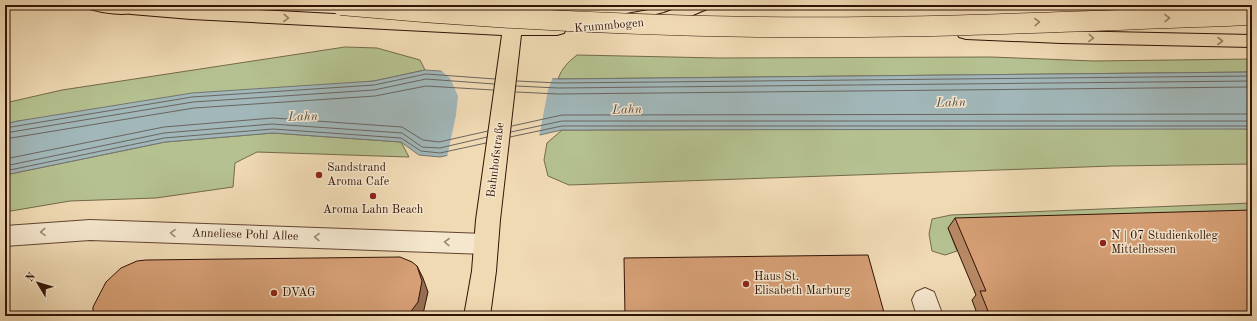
<svg xmlns="http://www.w3.org/2000/svg" width="1257" height="321" viewBox="0 0 1257 321" font-family="'Old Standard TT',serif">
<style>
.green{fill:#b5c190;stroke:#746a4a}
.water{fill:#a1b7b9;stroke:#757571}
.pier{fill:#f0dab4}
.lines{fill:none;stroke-linecap:round;stroke-linejoin:round}
.shore{stroke:#6a655f;stroke-width:1}
.minor-casing{stroke:#624531;stroke-width:2}
.major-casing{stroke:#321305;stroke-width:2}
.highway-casing{stroke:#321305;stroke-width:2}
.minor{fill:#f5e7ce;fill-rule:evenodd}
.major{fill:#f0dab4;fill-rule:evenodd}
.highway{fill:#f0dab4;fill-rule:evenodd}
.highway-bridge-casing{stroke:#321305;stroke-width:21;stroke-linecap:butt}
.highway-bridge{stroke:#f0dab4;stroke-width:20}
.wall{fill:#b88965;stroke:#321305}
.shaded-wall{fill:#966f52;stroke:#321305}
.building{fill:#d69f75;stroke:#321305}
.oneway{stroke:#9a8065}
.oneway2{stroke:#9d8874}
.poi-dot{fill:#8f2418;stroke:#f5e7ce;stroke-width:1.5}
.labels{text-anchor:middle;dominant-baseline:central;stroke-width:3;stroke-linejoin:round;paint-order:stroke}
.street-label{font-size:12px;fill:#321305;stroke:#f5e7ce}
.poi-label{font-size:12px;fill:#321305;stroke:#f5e7ce;text-anchor:start}
.water-label{font-size:13px;font-style:italic;fill:#594c44;stroke:#f5e7ce}
</style>
<rect width="100%" height="100%" fill="#f0dab4"/>
<filter id="stains"><feTurbulence type="fractalNoise" baseFrequency=".005" numOctaves="4"/><feColorMatrix values="0 0 0 0 .2 0 0 0 0 .09 0 0 0 0 .02 0 0 0 .5 -.17"/></filter>
<radialGradient id="worn" r=".72"><stop offset=".6" stop-color="#630" stop-opacity="0"/><stop offset="1" stop-color="#630" stop-opacity=".3"/></radialGradient>
<path class="green" d="M345 47 377 48 420 60 425 70 374 81 18 121 5 124V103L62 90Z
M577 55 719 58 991 57 1094 61 1252 59V72L558 79C562 68 568 62 577 55Z
M1204 128 1252 129V164L1113 166 569 185 548 176 544 160 547 143 562 130Z
M273 133 401 142 409 157 257 152 235 163 233 187 156 198 70 201 5 212V175L165 142Z
M1252 203V235L948 228 957 251 945 255 932 251 929 234 932 219 951 215Z"/>
<path class="water" d="M425 70 558 79 1252 72V129L562 130 440 157 419 155 401 142 273 133 165 142 5 175V124L18 121 192 93 374 81Z"/>
<path class="pier" d="M439 69 553 77 548 90 539 137 447 157 456 115 458 96 450 78Z"/>
<g class="lines">
<path class="shore" d="M517 81 558 83 1252 76
M516 86 558 88 1252 81
M516 92 558 94 1252 87
M512 126 562 115 1252 114
M5 128 192 97 374 85 426 74 495 79
M511 132 562 121H1252
M5 133 193 102 374 90 426 79 494 84
M510 137 562 126H1252
M5 139 194 108 375 96 426 86 493 90
M5 159 164 127 273 118 402 127 423 140 439 142 488 131
M5 166 164 133 272 124 402 133 422 147 440 148 487 137
M5 171 164 138 273 129 401 138 421 151 440 153 486 143"/>
<defs>
<path id="minor" d="M90 220 486 234 495 237 498 244 495 251 486 254 90 240 5 246V226Z
M925 288 934 292 943 316H917L912 300 916 292Z"/>
<path id="major" d="M116 5H164L505 23 508 5H651L648 9 621 14 525 11 523 23H557L564 25 566 29 564 33 557 35H521L500 220 496 271 490 316H464L472 271 476 220 502 35 191 19 131 14 119 9Z
M685 5H710L707 9C690 16 659 32 640 27L638 23 640 19 664 13Z"/>
<path id="highway" d="M87 5H138L140 8 137 12C124 16 103 13 90 9Z
M966 27 1061 31 1252 35V47L1061 43 966 39 959 37 957 33 959 29Z"/>
</defs>
<use href="#minor" class="minor-casing"/>
<use href="#major" class="major-casing"/>
<use href="#highway" class="highway-casing"/>
<use href="#minor" class="minor"/>
<use href="#major" class="major"/>
<use href="#highway" class="highway"/>
<defs>
<path id="highway-bridge" d="M341 5C480 18 618 25 757 27 922 29 1087 21 1252 15"/>
</defs>
<use href="#highway-bridge" class="highway-bridge-casing"/>
<use href="#highway-bridge" class="highway-bridge"/>
</g>
<path class="wall" d="M955 218 1252 316H978L972 300 976 295 948 228Z"/>
<path class="shaded-wall" d="M417 266 423 278 428 292 423 314 422 316H406Z"/>
<path class="building" d="M1252 210V316H990L980 291H986L955 218Z
M868 255 885 316H625L624 258Z
M400 257 412 262 417 266 422 281 418 302 409 314 406 316H93V307L106 282 121 268 137 261 146 260Z"/>
<defs><path id="oneway-chevron" d="M-2-3.5L2.5 0L-2 3.5" fill="none" stroke-width="1.6" stroke-linecap="round" stroke-linejoin="round"/></defs>
<g class="oneway">
<use href="#oneway-chevron" transform="translate(286 18) rotate(3)"/>
<use href="#oneway-chevron" transform="translate(1167 18) rotate(-2)"/>
<use href="#oneway-chevron" transform="translate(1037 22) rotate(-2)"/>
<use href="#oneway-chevron" transform="translate(1091 38) rotate(2)"/>
<use href="#oneway-chevron" transform="translate(1220 41)"/>
</g>
<g class="oneway2">
<use href="#oneway-chevron" transform="translate(43 232) rotate(177)"/>
<use href="#oneway-chevron" transform="translate(173 233) rotate(-178)"/>
<use href="#oneway-chevron" transform="translate(317 237) rotate(-178)"/>
<use href="#oneway-chevron" transform="translate(447 242) rotate(-178)"/>
</g>
<g class="poi-dot">
<circle cx="319" cy="175" r="4"/>
<circle cx="373" cy="196" r="4"/>
<circle cx="1103" cy="243" r="4"/>
<circle cx="746" cy="284" r="4"/>
<circle cx="274" cy="293" r="4"/>
</g>
<g class="labels">
<g class="street-label">
<text transform="translate(609 26) rotate(-5)">Krummbogen</text>
<text transform="translate(496 160) rotate(-83)">Bahnhofstraße</text>
<text transform="translate(245 235) rotate(2)">Anneliese Pohl Allee</text>
</g>
<g class="poi-label">
<text x="327" y="168">Sandstrand<tspan x="327" dy="14">Aroma Cafe</tspan></text>
<text x="373" y="210" text-anchor="middle">Aroma Lahn Beach</text>
<text x="1111" y="236">N | 07 Studienkolleg<tspan x="1111" dy="14">Mittelhessen</tspan></text>
<text x="754" y="277">Haus St.<tspan x="754" dy="14">Elisabeth Marburg</tspan></text>
<text x="282" y="293">DVAG</text>
</g>
<g class="water-label">
<text transform="translate(951 103) rotate(-1)">Lahn</text>
<text transform="translate(627 110) rotate(-1)">Lahn</text>
<text transform="translate(303 117) rotate(-1)">Lahn</text>
</g>
</g>
<rect width="1257" height="321" fill="none" stroke="#f0dab4" stroke-width="20"/>
<rect x="6" y="6" width="1245" height="309" fill="none" stroke="#321305" stroke-width="2"/>
<rect x="10" y="10" width="1237" height="301" fill="none" stroke="#321305"/>
<g transform="translate(38 283) rotate(308)" stroke="#f5e7ce" stroke-width="3" paint-order="stroke">
<path d="M0-3L7 15L0 10L-7 15Z" fill="#321305"/>
<text y="-6" font-size="11" font-weight="bold" text-anchor="middle" fill="#321305">N</text>
</g>
<rect width="100%" height="100%" filter="url(#stains)"/>
<rect width="100%" height="100%" fill="url(#worn)"/>
</svg>
